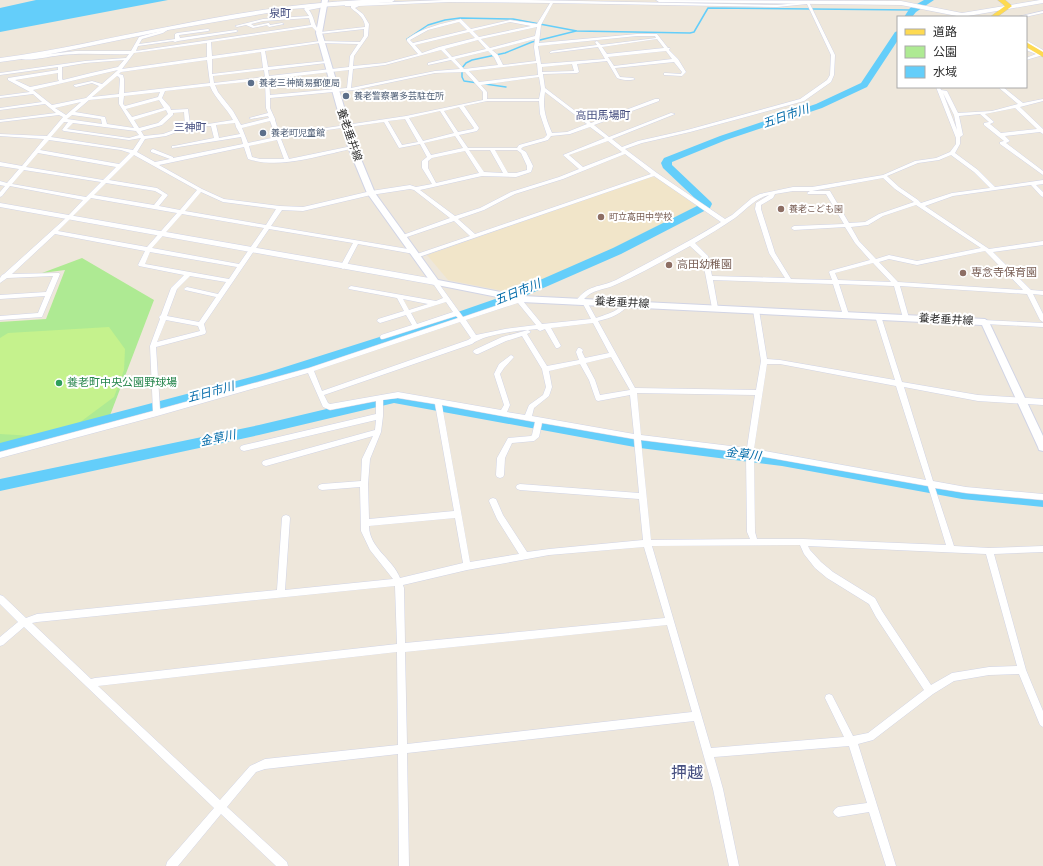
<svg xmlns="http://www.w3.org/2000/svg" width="1043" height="866" viewBox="0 0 1043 866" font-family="Overpass,'Noto Sans JP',sans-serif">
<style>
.education{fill:#f1e5c9}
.green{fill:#aeea93}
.pitch{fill:#c5f28d}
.water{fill:#64cefa}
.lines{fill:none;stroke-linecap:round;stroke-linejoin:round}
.stream{stroke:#64cefa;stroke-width:1.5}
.river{fill:#64cefa;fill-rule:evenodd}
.minor-casing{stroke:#d1d4e5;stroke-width:1}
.tertiary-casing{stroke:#d1d4e5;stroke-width:1}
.secondary-casing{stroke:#d1d4e5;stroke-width:2}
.primary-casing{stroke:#c8c8c8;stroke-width:1}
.minor{fill:#fff;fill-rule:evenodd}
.tertiary{fill:#fff;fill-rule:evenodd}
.secondary{fill:#fff;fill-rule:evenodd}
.primary{fill:#feda51;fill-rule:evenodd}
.service-dot{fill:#5c6f8a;stroke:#fff;stroke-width:1.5}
.education-dot{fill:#8d6e63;stroke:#fff;stroke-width:1.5}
.leisure-dot{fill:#2e9e5b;stroke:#fff;stroke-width:1.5}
.labels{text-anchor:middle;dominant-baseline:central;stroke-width:4;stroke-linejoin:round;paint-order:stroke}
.far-service-label{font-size:9px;fill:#4e5e75;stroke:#fff;text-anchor:start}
.far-education-label{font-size:9px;fill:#785e54;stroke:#fff;text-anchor:start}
.far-quarter-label{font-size:11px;fill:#464f80;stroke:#fff}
.street-label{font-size:11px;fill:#2b2b2b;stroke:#fff}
.education-label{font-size:11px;fill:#785e54;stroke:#fff;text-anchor:start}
.leisure-label{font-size:11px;fill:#27864d;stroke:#fff;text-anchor:start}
.water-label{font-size:12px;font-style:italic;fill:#006aa9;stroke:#fff}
.near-quarter-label{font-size:16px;fill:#464f80;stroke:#fff}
</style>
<rect width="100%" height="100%" fill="#eee7db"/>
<path class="education" d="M651 177 657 178 698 207 639 238 514 293 448 280 427 255Z"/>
<path class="green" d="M82 258 154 300 109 418 0 447V322L46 319 65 270 42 273Z"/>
<path class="pitch" d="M109 327 125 349 124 370 114 397 79 423 33 436 0 434V338L8 333Z"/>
<path class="water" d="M36 0H168L0 32V8Z"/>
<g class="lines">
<path class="stream" d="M407 39 428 25 445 20 460 18 513 19 577 31 690 33 694 32 708 8 913 10
M506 87 464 81 462 77V68L466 63 472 60 505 53 532 42 576 31"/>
<path class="river" d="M924 0H934L916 12 912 17H904L910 8Z
M898 31V40L867 87 822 108 726 140 672 162V165L711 202 712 204 710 208 621 254 509 303 460 320 267 383 0 455V443L266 373 452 314 501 297 613 248 701 204 663 168 661 163 664 158 720 136 816 104 861 83 895 32Z
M394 393 440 403 443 402 640 436 782 454 962 487 1043 495V507L962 499 782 466 640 448 394 403 259 435 0 491V479L259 425Z"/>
<defs>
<path id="minor" d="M444 0H529L777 5 809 2 835 55 834 75 831 82 804 101 690 132 642 143 625 149 657 173 725 219 732 215 752 198 760 194 793 187H812L883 175 915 161 936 158 950 152 956 144V138L936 87H940L941 90 947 91 958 113 992 111 1018 104 998 87H1003L1023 103 1043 99V101L1020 107 1043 129V134L1040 132 1005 136 1010 141 1006 143 1043 171V175L1000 144V142L1004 141 984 125V123L989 122 980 114 959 116 963 135 960 137V144L955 153 978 170 995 187 1043 180V184L1036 185 1043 192V197L1041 196 1031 185 953 196 925 206 989 249 1043 241V245L993 252 1031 290 1043 291V295L1033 294 1043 314V322L1040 320 1027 294 900 286 909 318 906 320 903 318 894 286 839 284 849 315 846 317 843 315 833 284 713 280 718 308 715 310 712 308 702 257 690 246C666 259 641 274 615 285 604 290 593 289 584 299L586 300 596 318C604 315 613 313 619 308 622 305 624 303 627 301L630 303C622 314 611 318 598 321L635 388 756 390 761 361 753 310 756 308 759 310 767 359 780 360 895 380 875 316 878 314 881 316 902 382 978 395 1043 399V405L978 401 904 387 933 481 966 487 1043 494V500L966 493 935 488 954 546 989 548 1043 546V552L994 554 1026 670 1043 711V727L1040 725 1019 674 989 675 954 681 933 694 873 740 858 744 896 866H886L869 812 838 817 835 815 833 812 835 809 838 807 867 803 849 746 714 757 723 789 739 866H729L713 789 694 721 407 753 409 866H399L398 754 265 769 256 772 227 807 287 862 288 866H276L221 814 178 866H166L167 862 214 808 24 627 3 645 0 646V637L18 622 0 604V595L3 596 26 618 37 614 277 590 282 518 283 516 286 515 289 516 290 518 285 590 393 579 370 550 361 531 360 487 322 490 319 489 318 487 319 485 322 484 361 481 362 459 373 436 266 466 263 465 262 463 263 461 266 460 375 430 376 420 244 451 241 450 240 448 241 446 244 445 376 414V401L330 410 323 407 308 373 157 416 0 458V452L153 411 150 346 160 319 159 317 161 315 171 288 184 275 139 266 138 265 145 251 55 234 12 274 59 273 60 274 42 317 0 320V316L38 313 45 296 0 299V295L46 292 53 276 7 278 0 283V278L2 275 4 274 67 217 83 200 10 186 2 196 0 197V192L5 186 0 185V181L7 183 19 169 0 166V162L22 166 44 139 0 136V134L47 136 63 117 59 115 0 122V120L56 113 45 104 0 110V108L42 102 33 94 0 98V96L30 92 8 80V78L58 70V67L0 75V73L85 61 126 58 129 54C104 55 80 52 55 56 46 57 27 62 19 58L21 57 33 56 76 51H131L139 37 161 31 168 27 170 28 169 29 163 33 142 39 139 44 175 39V34L177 33 208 29 210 30 208 31 179 35 180 38 236 30 238 31 236 32 178 41 175 42 173 41 138 46 136 51 311 25 309 18 263 21 251 24 254 26 268 23H269L270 25 282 23 284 24 269 27 267 25 253 28 246 25 237 27 235 26 263 19 309 16 304 9 305 8 323 5 325 6 324 7 309 10C315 18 313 24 320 32L365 27C365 18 357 13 351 8V6H345V4ZM449 2 550 3 537 24 510 20 471 29 461 19C442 24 423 27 407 39V41L418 54 385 63 353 66 354 56 368 36 369 24 363 14 355 8 359 6ZM553 3 777 7 807 4 831 55 830 75 827 80 800 99 687 130 638 141 622 147 612 139 675 114 671 113 609 137 594 125 659 101V99H655L591 123 545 88 543 74 577 73 579 72 577 64 607 61 617 78C621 80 631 81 635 79L633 78 620 77 615 68 674 62 682 72 681 74 666 73H664V75L682 76 686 72 678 59 669 50 670 48H668L657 34H637L539 43 541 25ZM459 22 467 30 413 43 410 40 428 30ZM510 22 531 26 479 37 473 31ZM312 27 319 34 364 29V36L360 42 320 41 212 56 211 42ZM537 27 535 36 490 48 481 39ZM469 32 475 38 439 47 422 53 415 45ZM637 36H655L656 38 601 45 597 41 595 42 597 45 552 51 550 52V53L598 47 605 59 541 64 538 46ZM535 39 534 47 536 61 503 65 498 55 492 50ZM657 39 664 48 607 54 602 47ZM478 40 486 49 452 57 445 49ZM207 43V57L122 69 134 53ZM320 43 358 44 350 56 349 67 269 76 268 70 326 63 328 62 326 61 268 67 265 51ZM441 50 449 58 428 63V65L451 60 460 69 435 71 351 88 353 69 385 65ZM488 51 494 57 498 65 464 69 455 59ZM666 51 672 59 614 66 608 57ZM261 52 263 68 212 74V59ZM124 60 118 67 91 73 63 80 62 79V67L85 63ZM207 60 210 83 124 93V79L123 75 119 74 121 72ZM537 63 538 75 479 82 469 71ZM572 64 574 71 542 72V67ZM118 70 102 84 92 81 74 85V86L76 87 92 83 99 86 86 98 52 105 33 90ZM264 70 265 77 214 83 213 76ZM349 70 347 88 270 95 269 79ZM465 72 483 92V100L406 116 306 131 280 136 275 120V119L270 108V98L354 90 435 73ZM58 73V79L59 81 30 87 15 80ZM117 76 119 77 120 79 119 94 92 97ZM539 77 541 89 539 99H487V92L481 85ZM265 80 266 108 268 113 249 118 251 119 268 116 269 118 241 125 233 111 218 92 215 85ZM210 86C215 99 227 108 233 120L208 124H190L188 109 171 110 170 107 162 98 165 91ZM160 92 158 97 125 106 123 104 124 96ZM545 92 587 124 567 132 552 133C546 119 542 108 545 92ZM943 93 954 115 957 130ZM119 97V104L134 128 107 124 105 117 75 112 89 100ZM159 100 164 108 132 117 126 109ZM487 101H539L540 114 547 135 544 138 519 145 517 148H468L459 135 477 131 479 128 464 106ZM81 102 66 115 55 108ZM459 107 474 128 473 129 458 132 444 111ZM1015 108 1037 129 1001 133 990 124 994 122 985 114ZM166 110 168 114 158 123 139 128 134 120ZM440 111 454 133 423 141 409 118ZM184 112 185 126 163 134 144 136 141 131 162 125 173 115V113ZM72 115 101 119 102 124 67 119ZM405 119 418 142 402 145 388 121ZM270 121 276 137 248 143 242 128ZM64 122H68L62 130 64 131 129 140 141 138 133 150 121 148 51 137ZM384 122 399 148 420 144 427 157 422 161V168L432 184 416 187 410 185 371 191 303 207 280 206 224 199 202 189 159 165 244 147 248 159C276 168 306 159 334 153 340 151 349 150 354 147L352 146 289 159 281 139 306 133ZM73 123 136 131 139 135 129 138 67 129ZM235 123 236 127 240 134 219 138 216 125ZM193 126H211L214 138 174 146H172V148L241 137 243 144 173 158V157L153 149 151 150V152L170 159 155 162 137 152 145 139 166 136ZM590 127 605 138 563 155 579 169 559 177 511 192 480 208 455 216 420 190 482 176 516 177 531 172 533 166 526 152 521 149 523 147 548 140 551 136 570 134ZM455 136 463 148 431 155 424 143ZM49 140 121 150 130 153 119 164 40 150ZM277 140 284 159H260L252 157 249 146ZM608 141 622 152 583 167 569 155ZM469 150H490L503 173 484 172ZM495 150H517L521 153 527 166V170L516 173H508ZM465 151 479 173 436 183 428 168V161L432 158ZM38 153 116 167 103 180 26 167ZM625 154 651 174 475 234 458 219 484 210 515 194 563 179ZM134 155 197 190 180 210 159 206 168 195 157 188 109 180ZM951 155 974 172 990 188 952 193 921 203 918 200 899 187 887 176 918 163 939 160ZM24 170 101 182 86 197 12 184ZM654 176 721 222C687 243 651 261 616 280 599 288 588 284 576 301L579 303 582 302 591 319 542 324 523 301 525 299 522 297 463 317 437 281 435 280 432 282 443 298 436 301 351 286 348 288 349 289 397 298 404 311 378 319 377 321 380 323 406 315 412 325 381 335 380 337 381 339H383L456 316 458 318 309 368 160 409 156 347 205 334 206 332 204 324 269 229 353 243 340 267 343 269 346 267 358 244 414 254 417 252 414 250 271 226 282 210 303 211 371 195 410 189 414 190 450 218 400 236V238H404L454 221 470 236 414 255V257L416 258ZM883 178 895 189 914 202 879 214 865 222 849 223 830 191H810L807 193 808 194H826L844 224 794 226 791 228 794 230 845 227 855 243 870 260 830 271 829 272 832 280 791 279 775 253 761 209V205L773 198 775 194 793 191H812ZM106 183 155 191 162 195 154 205 94 195ZM201 192 223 202 276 209 266 225 185 211ZM769 195 756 203 755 209 769 253 785 278 712 276 708 256 695 243C708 235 722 227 735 218 746 210 755 198 769 195ZM91 198 177 213 147 247 58 231ZM916 205 981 248 917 261 889 255 876 259 859 241 851 227 868 225 883 216ZM182 214 264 228 239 264 152 248ZM985 251 1023 290 898 282 879 262 889 259 917 265ZM150 252 237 267 229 279 145 264ZM873 263 891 282 838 280 835 273ZM190 276 226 282 218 294 187 287 185 288 184 289 185 290 216 297 199 322 167 316 177 289ZM403 299 428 304 409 310ZM446 302 453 312 417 324 411 313ZM518 303 536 325 505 329 476 335 466 320ZM166 320 198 326 200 331 157 342ZM460 322 471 338 468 340 322 391 314 371ZM593 323 609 353 585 358 582 352 583 350 580 348H578L576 352 579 360 547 366 527 334 531 332 528 330 537 329 540 331 545 329 556 348H558L561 346 551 328ZM528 330 502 337 474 350 473 352 476 354H478L506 341 522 336 542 369 546 387 543 395 529 405 525 415 507 412 510 405 500 374 504 368 514 357 511 355 499 364 494 374 504 405 501 410 398 392 330 404 328 403 324 395 472 344C483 335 513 331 528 330ZM611 357 630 390 600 395 595 380 586 363ZM580 364 589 380 596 400 598 401 630 395 634 434 532 416 534 408 549 396 552 387 549 371ZM767 364H780L896 386 926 480 754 449ZM637 393 755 395 747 448 641 435ZM398 398 435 404 454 511 369 519 368 484 370 459 381 432 383 416V400ZM442 405 535 422 532 435 531 436 508 438 497 458 496 475 497 477 500 478 503 477 504 475 505 458 512 443 534 441 539 437 542 423 634 439 639 493 520 484 517 485 516 487 517 489 520 490 639 499 643 540 549 549 527 552 503 515 496 499 493 498 490 499 489 501 497 519 519 554 470 562ZM641 440 746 453 747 532 750 539 651 540ZM754 455 928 486 946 545 803 539H757L755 532ZM455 518 463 563 400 578C393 559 369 548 369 526ZM800 545 804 554 815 568 827 578 869 604 876 617 924 690 868 733 853 736 832 695 829 694 826 695 825 698 844 737 711 748 652 546ZM808 546 986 554 1017 666 989 667 952 673 931 685 882 611 875 598 833 572 821 562 810 550ZM644 547 665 618 405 643 404 588 403 585 467 570 549 555ZM395 586 397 644 95 678 91 679 32 623 37 622ZM667 625 692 712 407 744 405 652ZM397 652 398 745 265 759 250 766 220 800 98 686Z
M1043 11V13L1025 17H1017Z
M1026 40 1043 50V55L1026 60V58L1036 54 1026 50V47L1037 52H1041L1026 43Z
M983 320 1043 323V327L985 324 982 322Z"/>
<path id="tertiary" d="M362 0H395L392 2 291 9 168 30 36 57 0 62V58C56 51 111 37 167 27 231 14 296 3 362 0Z
M656 0 901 1 962 13 1040 0H1043V3L962 17 901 5 659 2Z
M0 203 435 279 439 282 435 285 0 207Z"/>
<path id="secondary" d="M322 0H328L322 33 356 147 375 193 438 280 522 296 985 319 989 322 1043 436V451L1039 450 1038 447 982 325 522 302 432 284 367 193 348 147 316 33Z"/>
<path id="primary" d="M998 0H1005L1012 6 997 17H990L1005 6Z
M1026 42 1043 52V57L1026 47Z"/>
</defs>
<use href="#minor" class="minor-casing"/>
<use href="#tertiary" class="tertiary-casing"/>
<use href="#secondary" class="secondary-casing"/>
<use href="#primary" class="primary-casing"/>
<use href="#minor" class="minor"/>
<use href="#tertiary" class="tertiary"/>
<use href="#secondary" class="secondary"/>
<use href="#primary" class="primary"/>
</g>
<g class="service-dot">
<circle cx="251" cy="83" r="4"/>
<circle cx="346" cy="96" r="4"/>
<circle cx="263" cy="133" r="4"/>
</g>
<g class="education-dot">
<circle cx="781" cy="209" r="4"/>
<circle cx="601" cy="217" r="4"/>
<circle cx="669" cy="265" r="4"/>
<circle cx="963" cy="273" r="4"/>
</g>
<circle class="leisure-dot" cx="59" cy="383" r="4"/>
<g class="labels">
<g class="far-service-label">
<text x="259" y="83">養老三神簡易郵便局</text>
<text x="354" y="96">養老警察署多芸駐在所</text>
<text x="271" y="133">養老町児童館</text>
</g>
<g class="far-education-label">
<text x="789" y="209">養老こども園</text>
<text x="609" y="217">町立高田中学校</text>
</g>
<g class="far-quarter-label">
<text x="280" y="14">泉町</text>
<text x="603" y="116">高田馬場町</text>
<text x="190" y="128">三神町</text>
</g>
<g class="street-label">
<text transform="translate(349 135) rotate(71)">養老垂井線</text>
<text transform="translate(622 303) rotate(3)">養老垂井線</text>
<text transform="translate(946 320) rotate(3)">養老垂井線</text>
</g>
<g class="education-label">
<text x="677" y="265">高田幼稚園</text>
<text x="971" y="273">専念寺保育園</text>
</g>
<g class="leisure-label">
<text x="67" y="383">養老町中央公園野球場</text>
</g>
<g class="water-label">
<text transform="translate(786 117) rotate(-19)">五日市川</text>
<text transform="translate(518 293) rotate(-22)">五日市川</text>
<text transform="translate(211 393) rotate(-15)">五日市川</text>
<text transform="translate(218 439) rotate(-12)">金草川</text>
<text transform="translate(743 455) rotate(7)">金草川</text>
</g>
<g class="near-quarter-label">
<text x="687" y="774">押越</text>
</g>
</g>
<rect x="897" y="16" width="130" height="72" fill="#ffffff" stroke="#aaaaaa"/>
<rect x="905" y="29" width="20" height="6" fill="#feda51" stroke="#aaaaaa"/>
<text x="933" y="36" font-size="12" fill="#2b2b2b">道路</text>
<rect x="905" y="46" width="20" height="12" fill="#aeea93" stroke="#aaaaaa"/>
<text x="933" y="56" font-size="12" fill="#2b2b2b">公園</text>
<rect x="905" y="66" width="20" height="12" fill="#64cefa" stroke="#aaaaaa"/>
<text x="933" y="76" font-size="12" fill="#2b2b2b">水域</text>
</svg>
